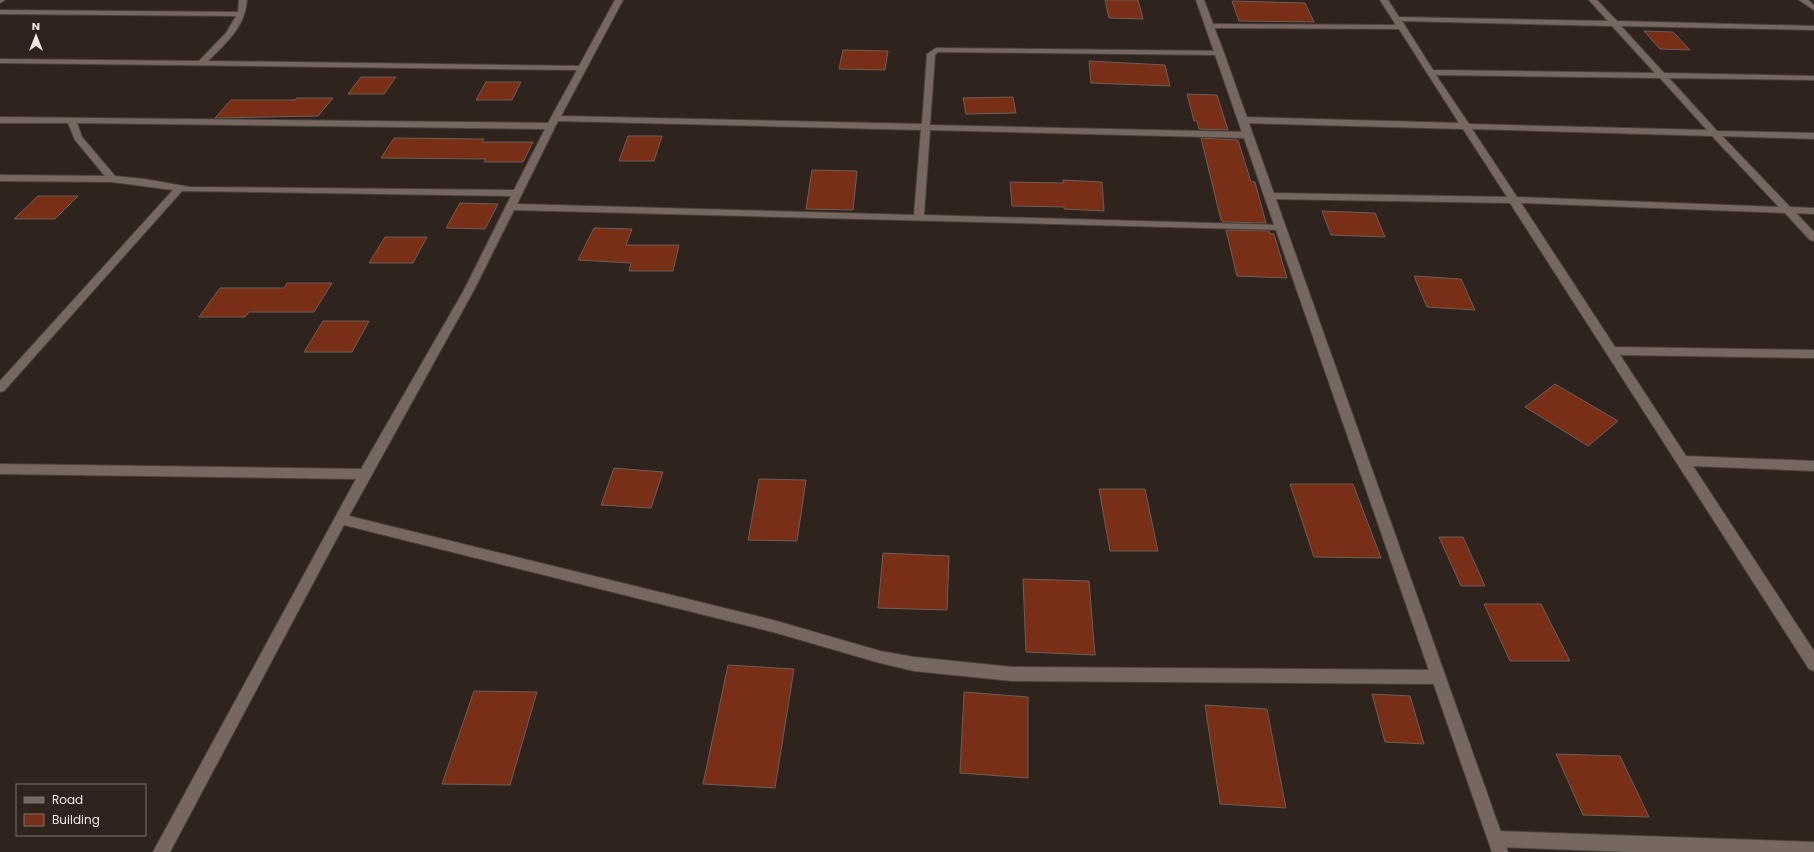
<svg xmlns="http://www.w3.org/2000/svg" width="1814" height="852" viewBox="0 0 1814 852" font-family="Poppins,sans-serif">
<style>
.building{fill:#782f15;stroke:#6d5e59}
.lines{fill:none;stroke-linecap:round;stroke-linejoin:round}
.street-casing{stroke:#4b423d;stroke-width:2}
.secondary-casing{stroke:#4b423d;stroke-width:2}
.street{fill:#766861;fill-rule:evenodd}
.secondary{fill:#766861;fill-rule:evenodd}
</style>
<rect width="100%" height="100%" fill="#2f231e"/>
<path class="building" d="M1105 0H1138L1143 19 1109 18Z
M1232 1 1305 3 1314 22 1239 21Z
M1644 31 1673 32 1690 50 1660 49Z
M843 50 888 51 885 70 839 69Z
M1089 61 1165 65 1170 86 1091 83Z
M361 77H396L384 94H348Z
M486 82H521L512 100H476Z
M1187 94 1217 95 1228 130 1199 129 1197 121H1194Z
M1013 97 1016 113 966 114 963 98Z
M297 98H333L318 116 215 118 231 100H295Z
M628 136H662L654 161H619Z
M394 138 484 139 482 142H533L523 162H484L486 159 381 158Z
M1201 138 1238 140 1251 182H1255L1266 223 1223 222 1221 220Z
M812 170 857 171 853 210 806 209Z
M1063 180 1102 182 1104 211 1064 209V207L1012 206 1010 182 1063 183Z
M38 196H78L55 219H14Z
M460 203 498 204 485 229 446 228Z
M1322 211 1375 213 1385 237 1331 235Z
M594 228 632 229 626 245H679L673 271H629L631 263 578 260Z
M1226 230 1269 231 1270 234H1274L1287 278 1237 276Z
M385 237H427L413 263H369Z
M1414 276 1461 279 1475 310 1427 307Z
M287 283H332L314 312H249L245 317H199L220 288H284Z
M323 321H369L352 352H304Z
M1555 384 1618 421 1588 446 1525 407Z
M614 468 663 472 651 508 601 505Z
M759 479 806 480 797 541 748 540Z
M1290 484H1353L1381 558 1314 557Z
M1099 489H1145L1158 551H1110Z
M1439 537H1463L1485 586H1461Z
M883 553 949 556 947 610 878 608Z
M1023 579 1089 581 1095 655 1026 652Z
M1484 604H1541L1570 661H1510Z
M728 665 794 669 775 788 703 784Z
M474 691 537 692 510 785 442 784Z
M964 692 1028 697V778L960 773Z
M1372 694 1410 696 1424 744 1385 742Z
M1205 705 1267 709 1286 808 1220 804Z
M1556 754 1620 756 1649 817 1583 815Z"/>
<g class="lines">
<defs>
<path id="street" d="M239 0H247C245 27 227 42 208 61L579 66 615 0H623L561 116 922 124 927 54 936 48 1223 51V55H1220L938 52 935 55 930 125 1248 132 1252 135 1248 138 930 130 924 215 1281 225 1286 228 1284 230 514 210 474 290 349 516 773 620 880 651 914 657 1012 667 1438 670 1443 672 1445 677 1443 682 1438 684 1012 681 914 671 880 663 773 632 344 525 170 852H153L356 479 0 474V464L361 469 464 290 511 196 182 191 4 391 0 392V381L173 190 112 182 0 181V175L105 176 75 140 68 123H0V117L548 123 577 70 0 63V59L199 61 226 33 236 16 0 14V10L238 12ZM558 121 921 130 914 215 517 204ZM77 123 545 129 514 190 190 187 144 179 115 176 82 137Z
M1380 0H1388L1399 17 1608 21 1589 0H1597L1617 21 1814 26V30L1621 26 1664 73 1814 76V80L1669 78 1717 131 1814 133V139L1722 136 1790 207 1814 208V214L1796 213 1814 232V241L1810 240 1785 213 1521 203 1615 347 1814 350V358L1620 355 1686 456 1814 461V471L1693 466 1814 651V671L1809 669 1510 203 1270 199 1265 196 1270 193 1507 197 1463 129 1243 123 1239 120 1243 117 1459 123 1399 29 1209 28 1205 26 1209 24 1396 25ZM1402 21 1612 26 1655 73 1433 70ZM1436 75 1660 78 1707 130 1469 124ZM1472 129 1712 136 1779 207 1517 197Z
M1799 0H1808L1814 5V10Z
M1496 831 1814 842V852H1631L1496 847 1490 845 1488 839 1490 833Z"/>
<path id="secondary" d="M0 0H5L0 3Z
M1196 0H1204L1224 53 1508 852H1492Z"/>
</defs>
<use href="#street" class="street-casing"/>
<use href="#secondary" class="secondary-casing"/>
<use href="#street" class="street"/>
<use href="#secondary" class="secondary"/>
</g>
<rect x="16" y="784" width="130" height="52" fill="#2f231e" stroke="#7c726d"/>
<rect x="24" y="797" width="20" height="6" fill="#766861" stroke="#7c726d"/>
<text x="52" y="804" font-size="12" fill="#f0e8e4">Road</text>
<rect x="24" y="814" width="20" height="12" fill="#782f15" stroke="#7c726d"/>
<text x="52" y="824" font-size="12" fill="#f0e8e4">Building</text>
<g transform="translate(36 36)" stroke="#2f231e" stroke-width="3" paint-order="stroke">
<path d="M0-3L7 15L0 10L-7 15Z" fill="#f0e8e4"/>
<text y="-6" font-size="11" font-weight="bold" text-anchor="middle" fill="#f0e8e4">N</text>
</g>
</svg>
